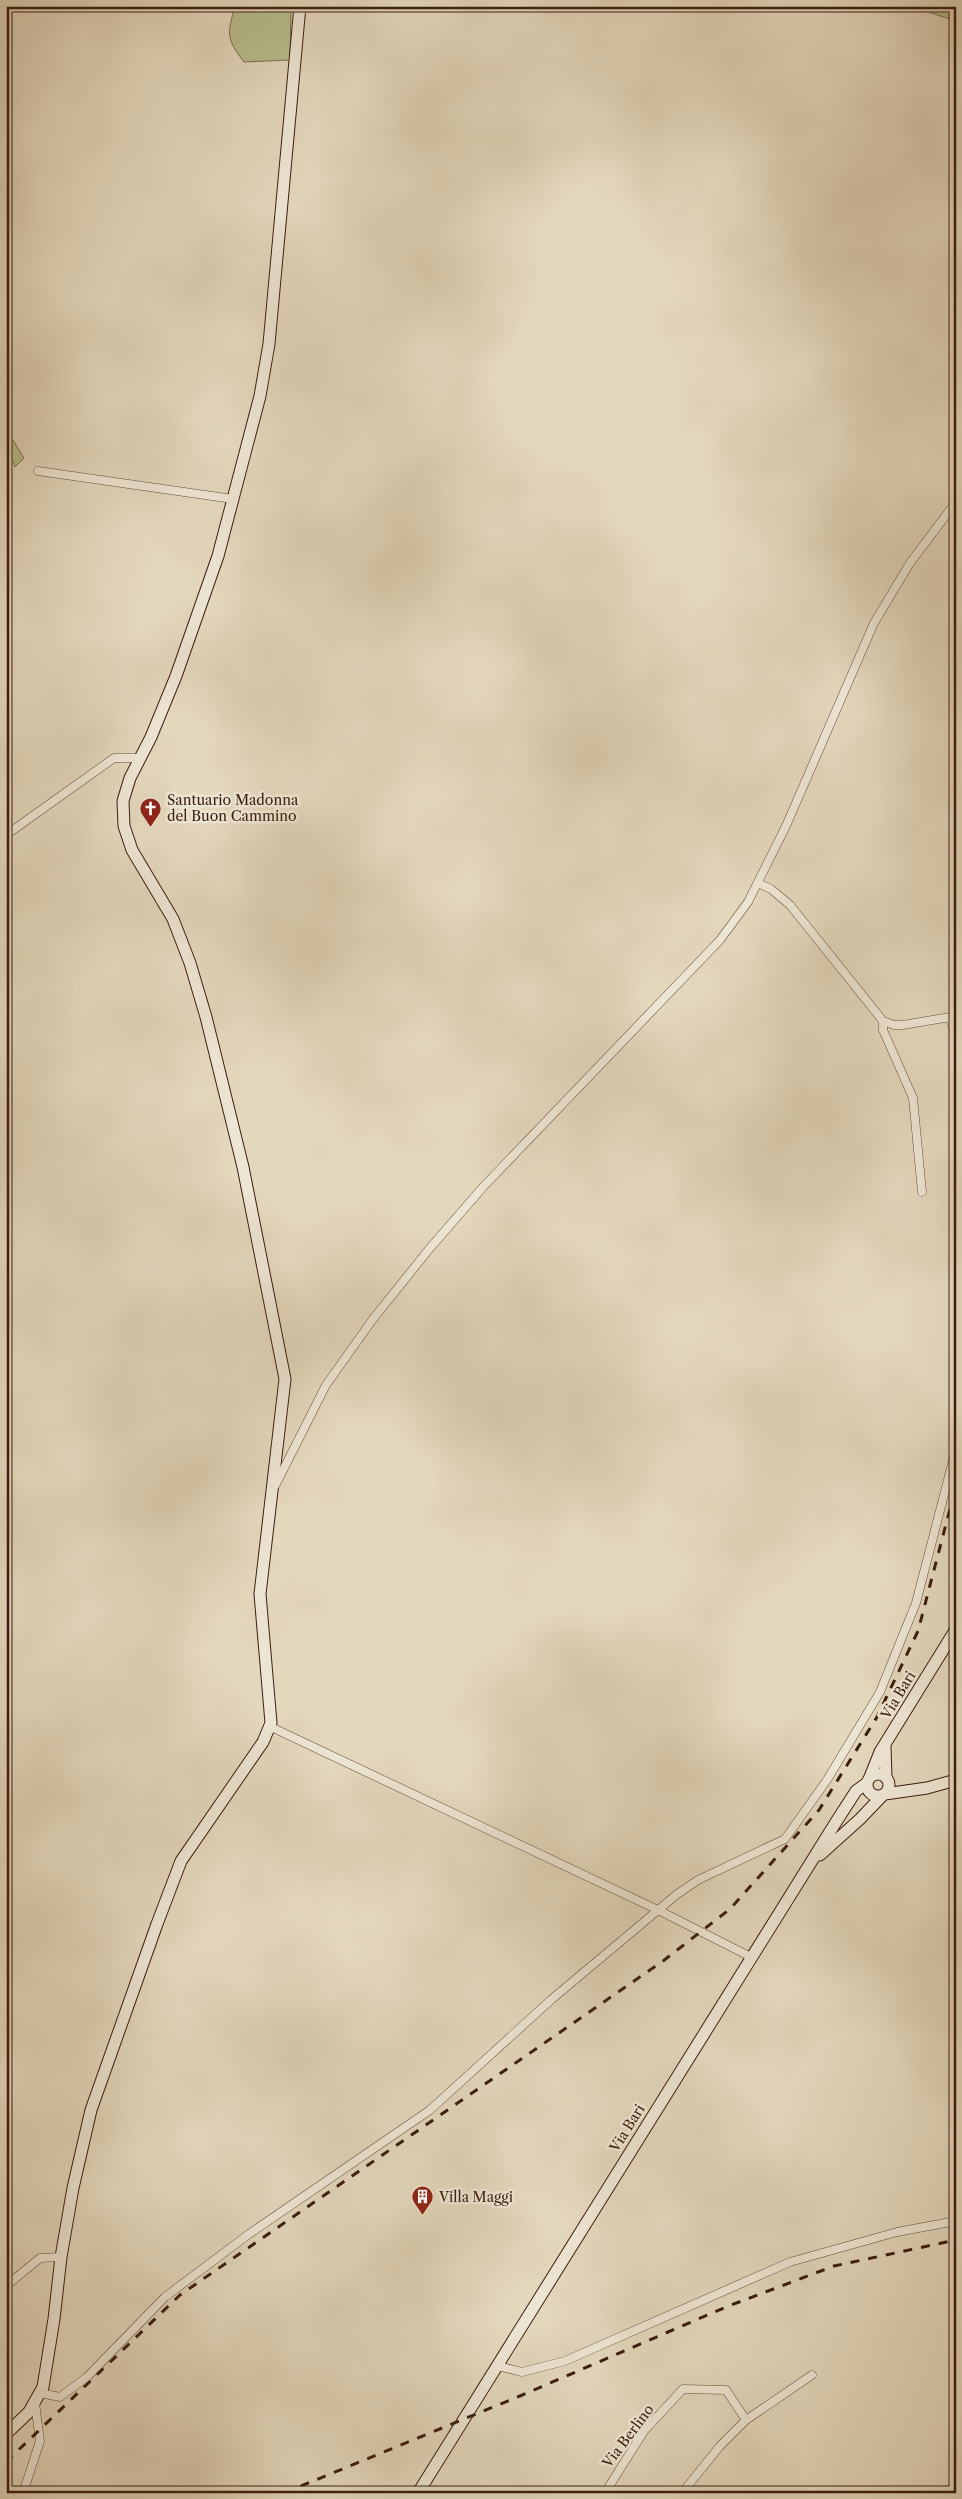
<svg xmlns="http://www.w3.org/2000/svg" width="962" height="2499" viewBox="0 0 962 2499" font-family="'Libre Caslon Text',serif">
<style>
.green{fill:#b8bd8d;stroke:#7a6d4e}
.lines{fill:none;stroke-linecap:round;stroke-linejoin:round}
.street-casing{stroke:#664c3a;stroke-width:9}
.secondary-casing{stroke:#3c1d0f;stroke-width:13}
.street{stroke:#ede5d3;stroke-width:8}
.secondary{stroke:#ede5d3;stroke-width:11}
.rail{stroke:#3c1d0f;stroke-width:3;stroke-dasharray:9 9;stroke-linecap:butt}
.labels{text-anchor:middle;dominant-baseline:central;stroke-width:5;stroke-linejoin:round;paint-order:stroke}
.poi-label{font-size:14px;fill:#3c1d0f;stroke:#ede5d3;text-anchor:start}
.street-label{font-size:14px;fill:#3c1d0f;stroke:#ede5d3}
</style>
<rect width="100%" height="100%" fill="#e3d7bc"/>
<filter id="stains"><feTurbulence type="fractalNoise" baseFrequency=".004" numOctaves="4"/><feColorMatrix values="0 0 0 0 .2 0 0 0 0 .09 0 0 0 0 .02 0 0 0 .5 -.17"/></filter>
<radialGradient id="worn" r=".72"><stop offset=".6" stop-color="#630" stop-opacity="0"/><stop offset="1" stop-color="#630" stop-opacity=".3"/></radialGradient>
<path class="green" d="M235 6H291L290 60 244 62C226 38 227 35 235 6Z
M910 6H956V21Z
M6 421 11 437 24 458 15 467 13 461 6 463Z"/>
<g class="lines">
<defs>
<path id="street" d="M38 471 233 499
M6 835 114 758H140
M758 883 771 889 790 905 883 1021 894 1025H903L956 1016
M950 1018 956 1037
M883 1021V1030L913 1098 922 1192
M275 1486 326 1385 373 1319 430 1248 484 1186 720 940 748 902 786 826 874 623 910 563 956 502
M269 1726 658 1910 751 1957
M6 2286 40 2258 61 2257
M498 2366 522 2372 565 2361 790 2262 897 2232 956 2221
M40 2393 60 2397 87 2377 165 2297 249 2234 430 2110 552 1999 676 1895 698 1880 785 1839 827 1780 880 1692 916 1603 956 1449
M23 2493 40 2441 35 2403
M605 2493 644 2431 683 2389 726 2390 746 2420
M682 2493 720 2446 746 2420 812 2375"/>
<path id="secondary" d="M885 1745 886 1778
M867 1785a11 11 0 1 1 22 0a11 11 0 1 1-22 0Z
M870 1777 880 1752 956 1629
M885 1794 927 1788 956 1780
M820 1855 860 1819 882 1796
M6 2434 29 2412 43 2387 54 2319 61 2257 73 2188 91 2110 157 1924 181 1861 263 1742 271 1723 260 1594 285 1379 243 1167 206 1017 190 963 173 919 132 850 124 826 123 801 130 778 151 737 176 676 218 556 260 396 269 344 300 6
M418 2493 836 1822 856 1791 867 1783"/>
</defs>
<use href="#street" class="street-casing"/>
<use href="#secondary" class="secondary-casing"/>
<use href="#street" class="street"/>
<use href="#secondary" class="secondary"/>
<path class="rail" d="M6 2462 180 2295 663 1961 730 1909 819 1810 877 1717 918 1631 956 1486
M284 2493 520 2396 726 2307 834 2266 956 2240"/>
</g>
<defs>
<symbol id="church-pin" viewBox="-11 -11 22 30"><path d="M0 17L-7.5 6A9.5 9.5 0 1 1 7.5 6Z" fill="#8f2418" stroke="#ede5d3"/><path d="M-1.2-6h2.4v3.5h3.3v2.4h-3.3V6h-2.4V-.1h-3.3v-2.4h3.3Z" fill="#fff"/></symbol>
<symbol id="building-pin" viewBox="-11 -11 22 30"><path d="M0 17L-7.5 6A9.5 9.5 0 1 1 7.5 6Z" fill="#8f2418" stroke="#ede5d3"/><path d="M-4-6H4V6H1V3H-1V6H-4ZM-2.5-4.3h1.7v1.8h-1.7ZM.8-4.3h1.7v1.8H.8ZM-2.5-1h1.7V.8h-1.7ZM.8-1h1.7V.8H.8Z" fill="#fff"/></symbol>
</defs>
<g fill-rule="evenodd">
<use href="#church-pin" x="138" y="796" width="25" height="34"/>
<use href="#building-pin" x="410" y="2184" width="25" height="34"/>
</g>
<g class="labels">
<g class="poi-label">
<text x="167" y="800">Santuario Madonna<tspan x="167" dy="16">del Buon Cammino</tspan></text>
<text x="439" y="2197">Villa Maggi</text>
</g>
<g class="street-label">
<text transform="translate(898 1695) rotate(-59)">Via Bari</text>
<text transform="translate(627 2128) rotate(-58)">Via Bari</text>
<text transform="translate(628 2436) rotate(-53)">Via Berlino</text>
</g>
</g>
<rect width="962" height="2499" fill="none" stroke="#e3d7bc" stroke-width="25"/>
<rect x="8" y="8" width="947" height="2484" fill="none" stroke="#3c1d0f" stroke-width="2.5"/>
<rect x="12" y="12" width="937" height="2474" fill="none" stroke="#3c1d0f"/>
<rect width="100%" height="100%" filter="url(#stains)"/>
<rect width="100%" height="100%" fill="url(#worn)"/>
</svg>
